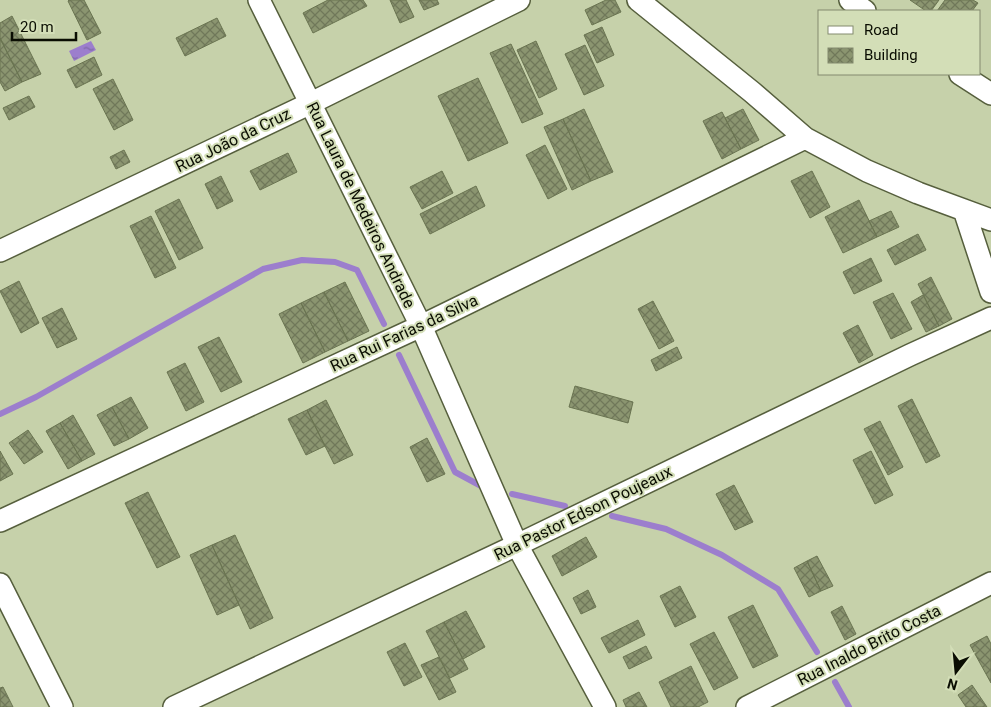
<svg xmlns="http://www.w3.org/2000/svg" width="991" height="707" viewBox="0 0 991 707" font-family="Roboto,sans-serif">
<style>
.water{fill:url(#water-ripples)}
.lines{fill:none;stroke-linecap:round;stroke-linejoin:round}
.stream{stroke:#9c7ecd;stroke-width:6}
.building{fill:url(#building-cross-hatch);stroke:#6a7451}
.minor-casing{stroke:#565f3d;stroke-width:24}
.minor{stroke:#fff;stroke-width:21}
.labels{text-anchor:middle;dominant-baseline:central;stroke-width:4;stroke-linejoin:round;paint-order:stroke}
.street-label{font-size:16px;fill:#0a0d02;stroke:#d3deb7}
</style>
<defs>
<pattern id="water-ripples" width="26" height="14" patternUnits="userSpaceOnUse" patternTransform="scale(1.25)"><rect width="26" height="14" fill="#9c7ecd"/><path d="M2 4q2-2 4 0t4 0M15 11q2-2 4 0t4 0" fill="none" stroke="#7d66a4"/></pattern>
<pattern id="building-cross-hatch" width="8" height="8" patternUnits="userSpaceOnUse" patternTransform="scale(1.25)"><rect width="8" height="8" fill="#8b9570"/><path d="M0 0l8 8M0 8l8-8" fill="none" stroke="#70785a"/></pattern>
</defs>
<rect width="100%" height="100%" fill="#c6d1aa"/>
<path class="water" d="M91 41 96 50 74 61 69 51Z"/>
<g class="lines">
<path class="stream" d="M399 355 455 472 481 486
M0 414 36 397 263 269 302 260 335 262 357 270 384 324
M512 494 565 506
M612 516 666 529 722 555 778 589 817 652
M835 682 849 707"/>
</g>
<path class="building" d="M69 0H84L101 33 87 40 68 1Z
M328 0H363L367 6 313 33 303 13Z
M390 0H406L414 17 400 23Z
M419 0H437L439 4 424 10Z
M606 0H615L621 12 592 25 585 10Z
M910 0H939L931 11H926Z
M945 0H973L978 3 972 11H937Z
M12 16 41 74 22 82 0 38V23Z
M217 18 226 36 185 56 176 38Z
M602 27 614 55 597 63 584 35Z
M0 38 22 82 5 91 0 82Z
M536 41 557 89 539 98 517 50Z
M511 44 543 114 522 123 490 53Z
M585 45 604 86 584 95 565 54Z
M94 57 102 75 76 88 67 70Z
M478 78 508 143 468 161 438 96Z
M113 79 133 120 114 130 93 89Z
M29 96 35 107 9 120 3 108Z
M584 109 613 172 591 181 563 119Z
M743 109 759 140 741 149 725 118Z
M722 112 741 149 722 159 703 121Z
M563 119 591 181 572 190 544 127Z
M545 145 567 189 548 199 526 155Z
M124 150 130 162 116 169 110 157Z
M288 153 297 172 260 190 250 171Z
M442 171 453 193 422 209 410 187Z
M812 171 830 207 810 218 791 181Z
M221 176 233 201 217 209 205 184Z
M476 186 485 206 430 234 420 214Z
M179 199 203 248 179 260 155 211Z
M859 200 877 237 843 253 825 217Z
M891 211 899 227 877 237 869 221Z
M151 216 176 268 155 278 130 226Z
M918 234 926 250 895 265 887 250Z
M871 258 882 281 854 294 843 272Z
M931 277 952 319 939 326 918 284Z
M19 281 39 323 21 333 0 291Z
M345 282 369 331 348 341 324 292Z
M324 292 348 341 325 352 301 303Z
M893 293 912 329 891 339 873 302Z
M923 295 939 326 926 332 911 302Z
M653 301 674 341 659 349 638 309Z
M301 303 325 352 303 363 279 314Z
M62 308 77 339 57 348 42 318Z
M858 325 873 355 859 363 843 333Z
M219 337 242 382 221 392 198 347Z
M677 347 682 358 656 371 651 360Z
M185 363 204 402 186 411 167 372Z
M575 386 633 402 628 423 569 407Z
M131 397 148 428 129 439 112 407Z
M912 399 940 456 926 463 898 406Z
M326 400 353 455 334 464 307 410Z
M112 407 129 439 114 446 97 415Z
M307 410 325 446 306 455 288 419Z
M73 415 95 454 82 461 60 423Z
M880 421 903 467 888 475 864 429Z
M60 423 82 461 68 469 46 431Z
M28 430 43 452 24 464 9 443Z
M427 438 445 474 427 482 410 447Z
M0 451 13 474 0 481Z
M871 451 893 495 875 504 853 460Z
M734 485 753 522 735 530 716 494Z
M148 492 180 557 157 568 125 503Z
M235 535 273 618 250 629 212 545Z
M586 537 597 557 562 576 552 556Z
M212 545 239 605 217 615 190 555Z
M817 556 833 586 821 591 807 561Z
M807 561 821 591 809 597 794 568Z
M680 586 696 617 675 627 660 596Z
M588 590 596 607 581 614 573 598Z
M753 605 778 656 753 668 728 617Z
M842 606 856 634 845 640 831 612Z
M466 611 485 647 463 659 444 622Z
M638 620 645 635 609 653 601 638Z
M444 622 468 669 450 678 426 631Z
M714 632 738 678 714 690 690 644Z
M987 636 991 644V683L970 645Z
M405 643 422 677 404 686 387 652Z
M646 646 652 658 629 669 623 657Z
M439 657 456 692 439 700 421 665Z
M691 666 708 702 698 707H671L659 682Z
M972 685 987 707H966L958 695Z
M3 687 13 707H0V688Z
M639 692 647 707H626L623 700Z"/>
<g class="lines">
<defs>
<path id="minor" d="M259 0 421 326 517 545 605 707
M638 0 752 92 805 138 867 171 918 193 991 220
M850 0 865 11
M960 74 991 94
M964 210 991 292
M0 251 311 103 519 0
M0 521 421 326 805 138
M0 584 62 707
M174 707 517 545 910 355 991 318
M747 707 991 583"/>
</defs>
<use href="#minor" class="minor-casing"/>
<use href="#minor" class="minor"/>
</g>
<g class="labels">
<g class="street-label">
<text transform="translate(233 140) rotate(-26)">Rua João da Cruz</text>
<text transform="translate(361 205) rotate(64)">Rua Laura de Medeiros Andrade</text>
<text transform="translate(404 333) rotate(-25)">Rua Rui Farias da Silva</text>
<text transform="translate(583 513) rotate(-26)">Rua Pastor Edson Poujeaux</text>
<text transform="translate(869 645) rotate(-27)">Rua Inaldo Brito Costa</text>
</g>
</g>
<rect x="818" y="10" width="162" height="65" fill="#d3deb7" stroke="#838a6f"/>
<rect x="828" y="26" width="25" height="8" fill="#ffffff" stroke="#838a6f"/>
<text x="864" y="35" font-size="15" fill="#0a0d02">Road</text>
<rect x="828" y="48" width="25" height="15" fill="url(#building-cross-hatch)" stroke="#838a6f"/>
<text x="864" y="60" font-size="15" fill="#0a0d02">Building</text>
<g transform="translate(956 672) rotate(196)" stroke="#d3deb7" stroke-width="4" paint-order="stroke">
<path d="M0-4L9 19L0 12L-9 19Z" fill="#0a0d02"/>
<text y="-8" font-size="14" font-weight="bold" text-anchor="middle" fill="#0a0d02">N</text>
</g>
<path d="M12 32v8h64v-8" fill="none" stroke="#0a0d02" stroke-width="2.5"/>
<text x="20" y="32" font-size="15" fill="#0a0d02" stroke="#d3deb7" stroke-width="4" paint-order="stroke">20 m</text>
</svg>
